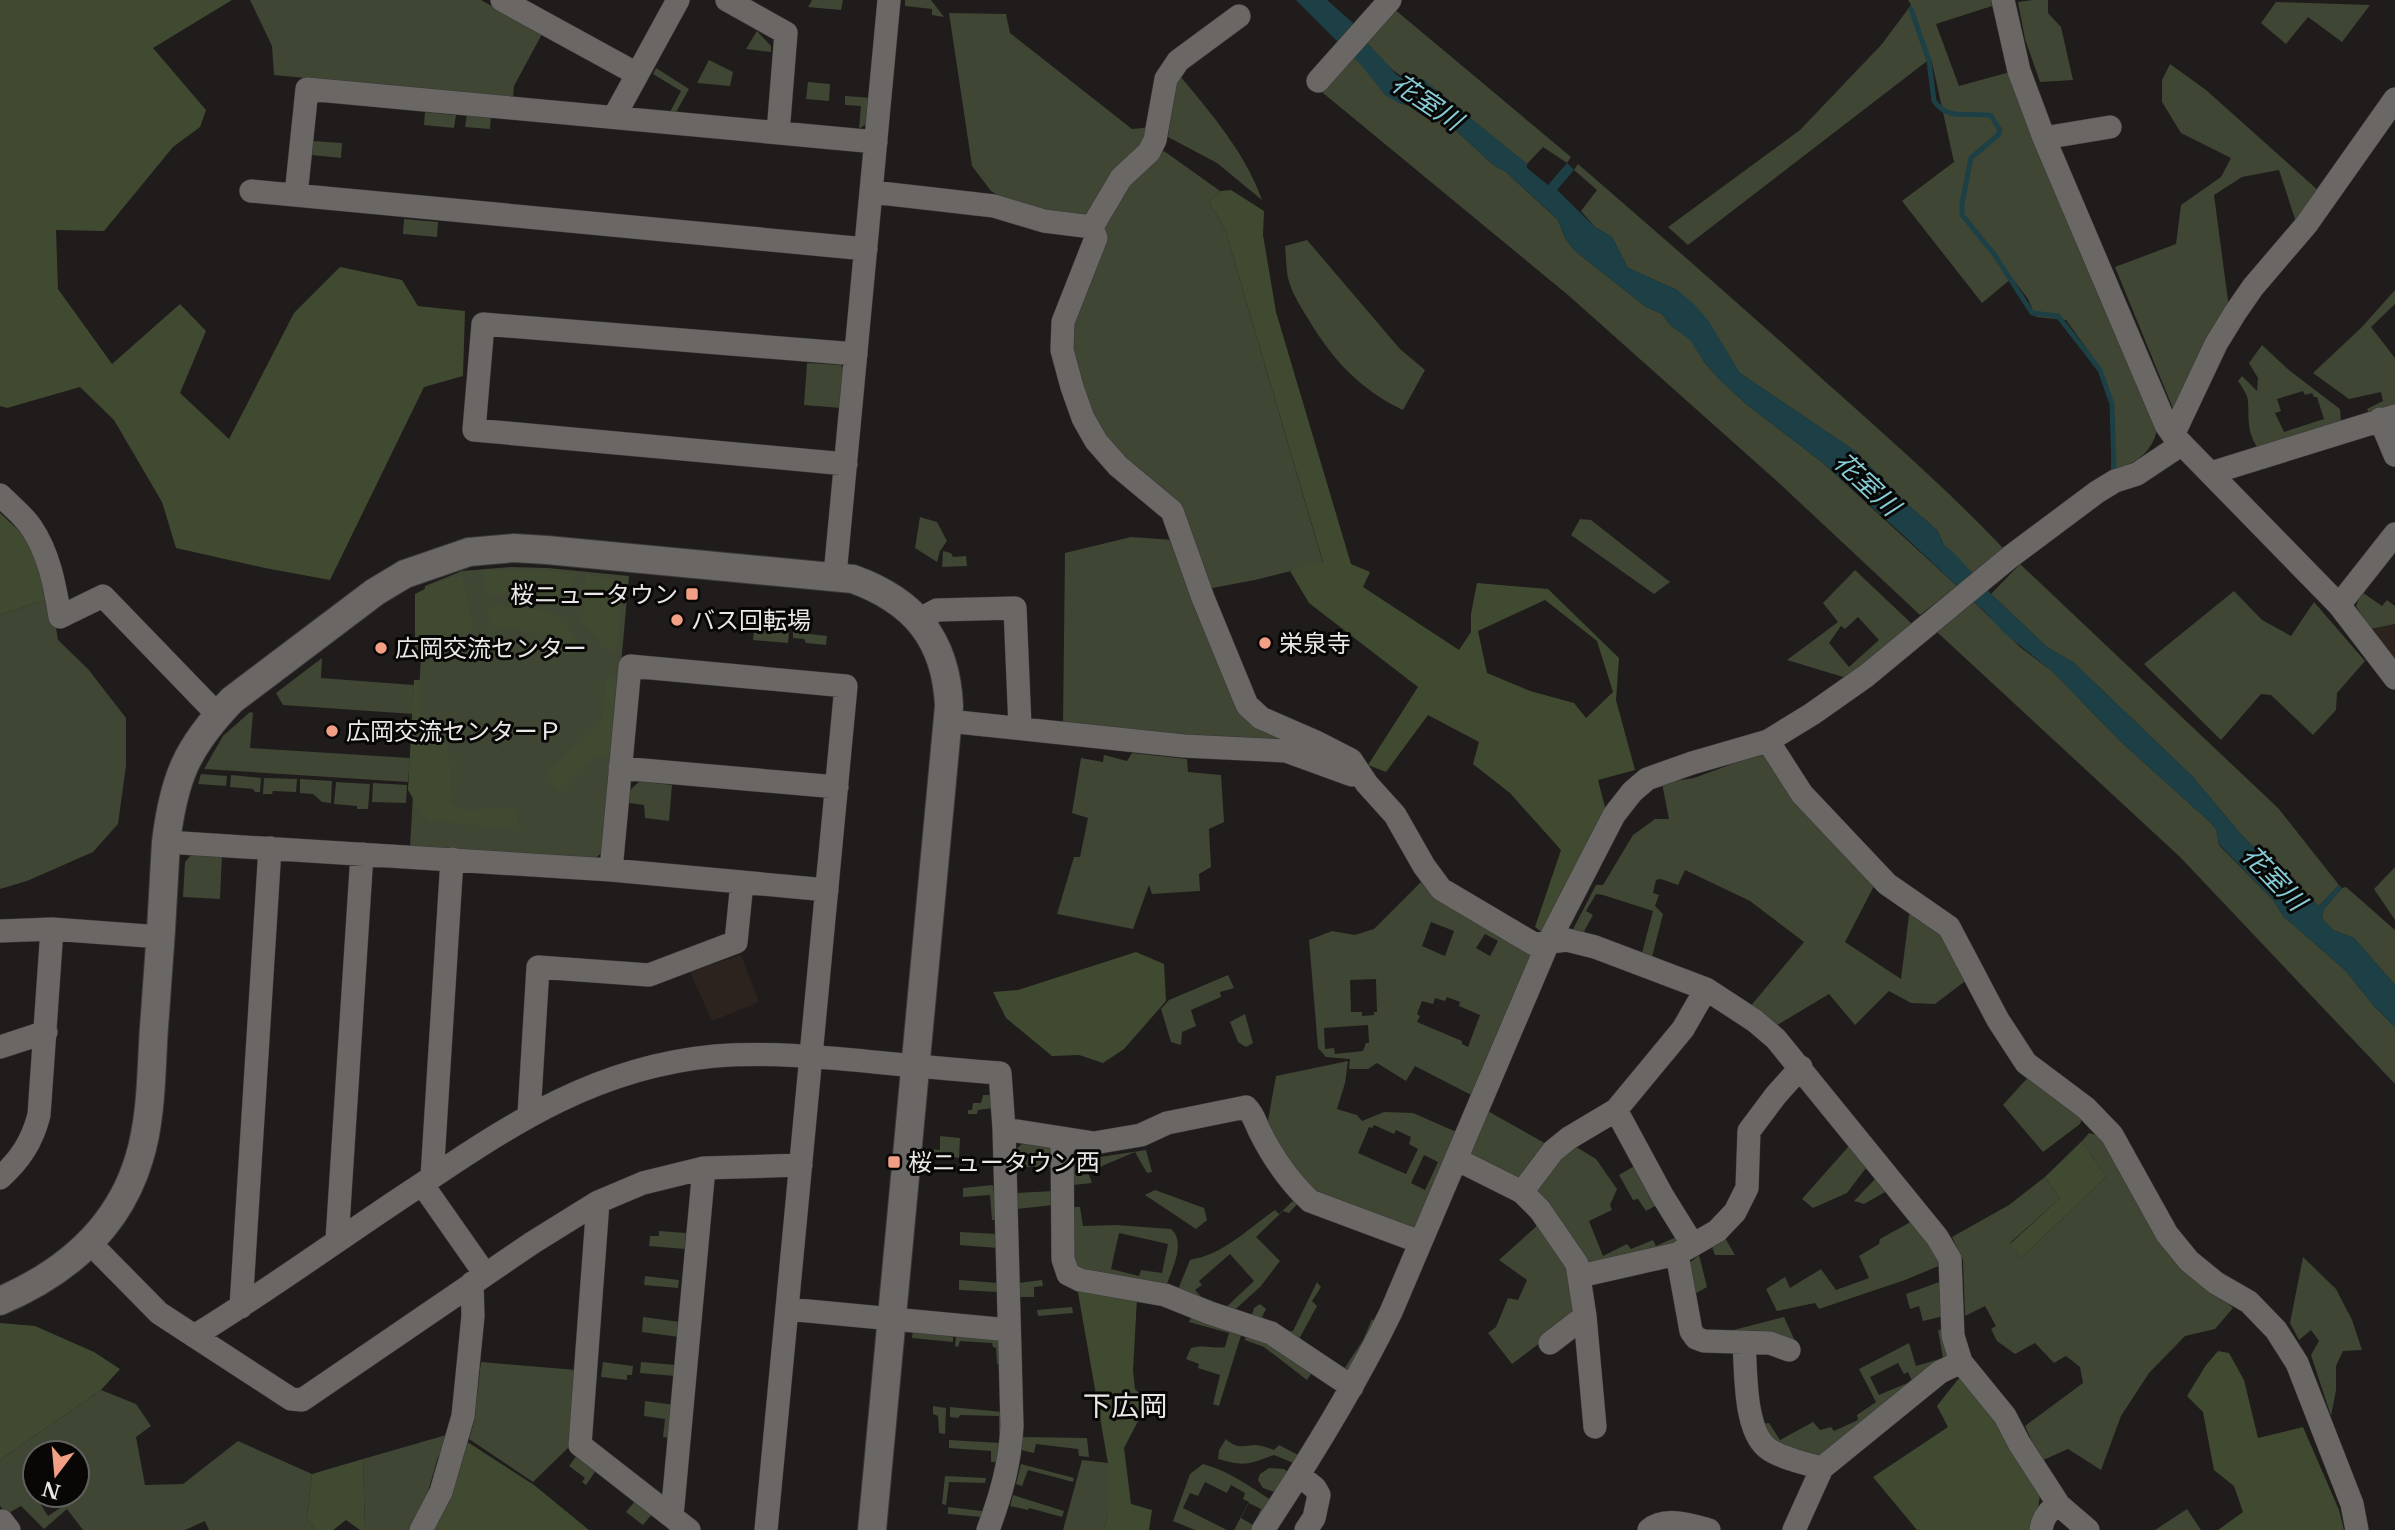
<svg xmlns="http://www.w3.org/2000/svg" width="2395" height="1530" viewBox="0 0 2395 1530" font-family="'Libre Baskerville','Noto Sans JP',serif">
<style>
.built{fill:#2c231f}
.green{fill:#3f4634;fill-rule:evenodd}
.forest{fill:#404a31;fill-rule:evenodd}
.water{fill:#1c4045}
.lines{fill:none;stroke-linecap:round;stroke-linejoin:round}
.stream{stroke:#1c4045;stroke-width:5}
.minor-casing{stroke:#3a3838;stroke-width:24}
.tertiary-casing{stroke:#3a3838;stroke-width:30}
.minor{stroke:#6a6765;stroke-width:23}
.tertiary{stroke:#6a6765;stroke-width:28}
.poi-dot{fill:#f39f85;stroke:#080706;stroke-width:2.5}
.labels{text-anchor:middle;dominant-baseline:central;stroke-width:6;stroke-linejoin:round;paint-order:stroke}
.poi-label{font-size:24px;fill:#e9e8e7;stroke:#080706;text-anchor:start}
.water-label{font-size:26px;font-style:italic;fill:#85cbd5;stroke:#080706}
.quarter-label{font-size:28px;fill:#e9e8e7;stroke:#080706}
</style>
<rect width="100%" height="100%" fill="#1f1c1b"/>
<path class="built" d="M2395 624V663L2370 629Z
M741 955 759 1002 712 1021 690 972Z"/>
<path class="green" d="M250 0H481L542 34 514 86 513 98 274 75 272 46Z
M812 0H843L841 10 808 7Z
M905 0H931L944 17 932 15V9L905 6Z
M1908 0H1991L1992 6 1936 24 1959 86 2010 72 2157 430C2151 455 2134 464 2111 471L2114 415 2102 370 2066 320 2036 317 2028 299 2012 278 1982 303 1902 201 1954 162 1931 58 1688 245 1668 227 1800 130 1882 44 1911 5Z
M2033 0H2048V13L2061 27 2073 80 2040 82 2025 39 2018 2Z
M2276 2 2370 5 2342 42 2308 17 2286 44 2261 23Z
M1393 8 1571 157 1567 163 1543 147 1527 164 1423 80C1395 82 1384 59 1365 41Z
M949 13 1006 14 1010 33 1132 129 1152 127 1139 146 1120 163 1097 207 1083 221 1017 207 991 191 972 166Z
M757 31 771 46V52L746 49Z
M1350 53 1399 103 1430 112 1445 120 1492 164 1506 172 1558 220 1565 238 1575 251 1646 307 1662 314 1670 325 1690 339 1705 363 1720 380 1746 404 1823 463 1957 586 1920 615 1779 483 1568 295 1317 88Z
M709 60 733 72 730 86 697 83Z
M2170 64 2206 90 2320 192 2291 233 2295 219 2279 170 2242 177 2214 195 2229 308 2174 411 2115 267 2176 244 2181 205 2221 177 2231 158 2181 133 2162 102V80Z
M656 68 689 89 675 114H669L681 91 653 74Z
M1180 76C1211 113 1246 154 1262 200L1217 163 1168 137 1174 86Z
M808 82 830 84 829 101 806 99Z
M845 96 871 98 869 122 859 129 861 106 845 105Z
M425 112 456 115 454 128 424 125Z
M467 114 491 116 490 129 465 127Z
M313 141 342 143 341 158 312 155Z
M1164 151 1220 191 1209 202 1225 229 1323 563 1255 580 1207 589 1179 510 1098 432 1089 410 1068 328 1102 227 1126 181Z
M1578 164C1656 231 1733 299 1809 367 1875 426 1942 484 2003 548L1973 574 1944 545 1937 530 1907 504 1855 451 1740 373 1677 290 1628 268 1612 237 1595 227 1581 211 1597 190 1574 170Z
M404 219 438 222 437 237 403 234Z
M1307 240 1400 349 1425 370 1403 410C1360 390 1331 358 1307 317 1300 306 1291 291 1288 278 1286 268 1286 256 1285 246Z
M2395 290V304L2371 327 2395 358V407L2370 415 2367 409 2383 401 2381 392 2349 399 2313 373 2361 328Z
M2262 345 2290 371 2340 409 2341 421 2257 447C2247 431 2249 419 2248 402 2248 395 2242 387 2238 381L2242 376 2257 391 2258 378 2249 363ZM2303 391 2305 395 2312 393 2314 397H2317L2324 419 2284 432 2275 413 2281 411 2277 399Z
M807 363 841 365 844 372 841 408 804 405Z
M920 517 937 522 947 541 940 551 937 562 915 548Z
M1580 519 1591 520 1670 582 1654 594 1571 535Z
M1131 537 1174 540 1239 703 1316 751 1063 723 1065 553Z
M943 551 951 553 953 557 966 556 967 566 942 567Z
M2020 564 2278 808 2339 885 2319 906 2303 892 2294 890 2239 832 2192 776 2074 663 2047 647 1991 594Z
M510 567 548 568 629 576 604 851 593 860 410 847 425 586 462 571Z
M1855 570 1912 624 1850 679 1787 660 1838 622 1823 603ZM1858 617 1879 640 1849 667 1829 643 1841 626 1845 629Z
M2234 591 2262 620 2291 636 2314 602 2365 661 2337 693 2336 710 2313 735 2271 695 2261 694 2221 740 2144 664Z
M2362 592 2382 606 2387 600 2395 606V624L2370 629 2356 606Z
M51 598 58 640 88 669 126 718V766L118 824 93 852 27 881 0 889V615Z
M1974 602 2020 647 2052 671 2120 741 2211 823 2216 829 2219 845 2274 901 2283 916 2346 971 2372 1004 2395 1027V1084L2180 857 1937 632Z
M754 629 789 632 788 643 753 640Z
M793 632 827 636 826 645 806 643 804 639 793 638Z
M322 658 321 678 414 685 413 714 283 705 276 693Z
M250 712 253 713 250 748 410 758 408 782 204 769 223 736Z
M1767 751 1876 882 1845 942 1901 979 1910 907 1944 934 1968 979 1935 1004 1911 1003 1889 991 1855 1025 1829 994 1774 1027 1749 1008 1804 942 1750 901 1685 870 1678 885 1661 879 1656 880 1653 893 1659 895 1655 906 1663 914 1652 957 1642 953 1653 911 1603 895 1596 894 1586 911 1593 915 1582 935 1571 933 1596 885H1603L1633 835 1655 819H1669L1662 783 1694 778Z
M1132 753 1187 759 1188 772 1221 775 1224 822 1209 829 1211 867 1199 874 1200 891 1152 894 1149 885 1133 929 1057 914 1074 857H1080L1088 818 1072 813 1081 758 1103 762 1104 755 1127 761Z
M201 774 227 776 226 786 198 784Z
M231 775 261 778 260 792H255L253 789 230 787Z
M264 778 297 779 296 792 273 791 272 794H263Z
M300 779 332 781 331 803 322 802 313 794 300 793Z
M640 781 672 785 669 821 645 818 644 805 629 803 630 790Z
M336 782 370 784 368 809H357V806L334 804Z
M373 783 407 785 406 803 372 802Z
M191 855 222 856 220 899 183 897 185 862Z
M2395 867V920L2374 889Z
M1425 878 1534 953 1475 1097 1415 1066 1406 1081 1377 1063 1368 1069H1349L1350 1059 1326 1057 1318 1048 1309 940 1332 931 1355 935 1374 929ZM1431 922 1454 931 1445 956 1422 946ZM1485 934 1498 941 1490 956 1476 948ZM1376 979 1377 1012H1374V1015L1362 1016V1012H1351L1350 980ZM1447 997 1460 1002 1459 1006 1480 1015 1468 1047 1462 1044V1041L1417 1022 1420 1016 1417 1014 1422 1001 1433 1004 1435 998 1445 1001ZM1368 1025 1369 1043H1366L1363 1051 1335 1054 1334 1048 1325 1049 1324 1028Z
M2346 887 2395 930V985L2354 938 2333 930 2322 918 2324 909 2342 888Z
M1228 975 1234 988 1220 992 1221 997 1191 1010 1196 1026 1182 1032 1181 1045 1171 1042 1161 1009 1169 1000Z
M1245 1014 1253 1043 1246 1047 1238 1042 1230 1022Z
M1348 1061 1345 1083 1337 1109 1357 1115 1362 1121 1384 1112 1413 1113 1461 1134 1417 1235 1313 1197 1267 1126 1276 1076ZM1374 1125 1394 1134 1396 1130 1411 1137 1409 1144 1418 1149 1406 1174 1358 1153 1369 1127 1372 1128ZM1424 1155 1438 1162 1425 1190 1411 1183Z
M2030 1075 2082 1119 2080 1124 2043 1152 2003 1105Z
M983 1095H991L993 1108 978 1110 977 1114H968V1110H972L973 1103H981Z
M1486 1110 1550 1146 1524 1179 1515 1181 1464 1156Z
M2089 1133 2101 1136 2201 1281 2233 1308 2215 1329 2185 1336 2149 1373 2121 1416 2101 1470 2068 1449 2041 1461 2025 1426 2083 1383 2080 1367 2066 1356 2054 1363 2035 1343 2015 1354 1997 1341 1991 1329 1996 1326 1985 1306 1965 1316 1963 1260 1952 1237 2009 1205 2045 1177 2060 1198 2010 1243 2021 1258 2106 1177 2082 1141Z
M940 1136 960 1138 959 1158 936 1154 935 1157 928 1158V1149L940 1150Z
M1023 1143 1050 1145 1053 1149 1052 1167H1015L1013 1152Z
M1573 1145 1596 1159 1617 1189 1610 1205 1612 1210 1589 1221 1603 1256 1627 1244 1631 1249 1653 1240 1656 1246 1681 1235V1246L1586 1264 1534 1187Z
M1849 1146 1869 1164 1847 1193 1813 1208 1802 1199Z
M1069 1150H1083L1100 1157 1146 1150 1152 1172 1147 1173 1135 1152 1088 1172 1092 1183 1073 1185 1074 1207H1080L1083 1226 1116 1225 1171 1229C1187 1243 1171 1270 1166 1287L1072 1267ZM1119 1233 1168 1244 1162 1273 1141 1270 1139 1276 1111 1269Z
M1636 1165 1657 1205 1646 1211 1638 1199 1633 1200 1619 1175Z
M1876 1178 1887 1191 1864 1204 1854 1201Z
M993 1185 997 1220H992L990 1195 963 1197V1188Z
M1155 1190 1204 1208 1207 1220 1196 1229 1145 1195Z
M1054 1191 1053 1205 1017 1209 1016 1193Z
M1297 1197 1301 1200 1289 1213 1283 1211 1256 1237 1280 1261 1261 1286 1229 1315 1177 1292 1190 1260C1225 1254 1246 1230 1275 1210L1279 1214ZM1230 1254 1254 1281 1222 1311 1211 1300 1207 1303 1195 1290 1202 1285 1199 1281Z
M1914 1220 1941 1265 1905 1280 1819 1309 1815 1303 1777 1311 1766 1289 1785 1277 1790 1288 1821 1269 1836 1290 1869 1278 1859 1256 1879 1244 1880 1239Z
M1540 1223 1573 1272 1574 1317 1512 1364 1488 1333 1496 1327 1508 1298 1518 1300 1527 1280 1499 1260Z
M659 1231 686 1233 685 1249 649 1246 650 1236H659Z
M960 1232 997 1234V1248L960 1245Z
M1725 1238 1735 1255H1715L1712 1247Z
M1699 1255 1707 1287 1693 1295 1686 1266Z
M2303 1257 2336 1289 2352 1320 2362 1350 2343 1351 2336 1366V1390L2331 1416 2311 1355 2319 1341 2311 1330 2299 1340 2290 1323Z
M645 1276 679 1280 678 1288 644 1285Z
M959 1280 998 1283V1292L959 1290Z
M1042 1280 1043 1286 1034 1287V1297H1019L1018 1283Z
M1942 1281 1944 1316 1923 1321 1919 1306 1910 1309 1906 1294Z
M1317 1282 1321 1287 1312 1301 1317 1306 1299 1339 1344 1369 1363 1340 1372 1319 1378 1325 1348 1378 1250 1320 1254 1308 1260 1304 1266 1309 1262 1317 1287 1331H1293Z
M1072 1307 1073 1313 1038 1316 1037 1310Z
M1192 1316 1242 1332 1219 1406 1213 1404 1220 1375 1198 1368 1199 1364 1186 1359 1191 1348C1205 1344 1213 1349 1225 1347L1229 1333 1189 1322Z
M643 1317 680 1322 679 1337 642 1332Z
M1784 1317 1795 1341 1718 1334Z
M1946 1329 1947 1358 1817 1459 1773 1442 1760 1424 1769 1423 1780 1440 1813 1422 1820 1430 1831 1427 1834 1431 1858 1420 1857 1415 1876 1402 1859 1369 1909 1343 1916 1366 1943 1358 1938 1330ZM1898 1363 1904 1374 1908 1372 1912 1381 1879 1395 1870 1377Z
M913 1330 953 1334V1342L912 1338Z
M1246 1333 1270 1340 1314 1369 1307 1380 1264 1347 1245 1340Z
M956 1336 1000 1337 1002 1364H997L996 1348 993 1347 992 1343 960 1341 958 1347 955 1346Z
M481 1362 576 1370 569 1447 533 1482 469 1439 474 1421Z
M603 1362 633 1366 632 1375H627V1380L601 1377Z
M641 1362 676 1365 675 1376 640 1373Z
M101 1390 136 1404 151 1426 136 1437 145 1485 183 1484 238 1441 312 1474 307 1518 315 1530H209L205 1521 185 1530H83L67 1509 44 1529 21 1506 7 1514 0 1506V1460ZM35 1453H77V1471L85 1484 77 1490V1495H70L63 1499 66 1504 48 1516 32 1491 35 1488Z
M645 1401 675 1405 671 1438 663 1437 665 1419 644 1416Z
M933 1406 946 1408 945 1434 939 1433 938 1416 933 1414Z
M950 1407 1003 1412 1002 1434 999 1433V1416L960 1415 958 1418 950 1417Z
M453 1433 438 1457 417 1530H365L363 1459Z
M1022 1437 1087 1438 1089 1457 1079 1456 1078 1449 1036 1444 1034 1453 1021 1450Z
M1226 1439C1236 1449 1243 1446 1255 1445 1261 1445 1268 1448 1274 1450L1279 1445 1300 1456 1296 1464 1274 1455C1248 1464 1246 1467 1218 1459L1219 1450Z
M949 1440 1001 1443 999 1462H991V1451L949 1448Z
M577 1455 597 1469 586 1485 582 1482 585 1478 569 1466Z
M1082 1460 1108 1463V1514L1104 1530H1063Z
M1021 1464 1074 1478 1073 1482 1028 1470 1022 1486 1016 1484Z
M1203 1464C1229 1471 1251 1487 1274 1502L1253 1530H1234L1249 1502 1243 1499 1245 1493 1231 1485 1227 1493 1205 1482 1198 1496 1190 1493 1183 1508 1227 1530H1195L1173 1521 1190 1474ZM1249 1503 1261 1509 1253 1525 1241 1518Z
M1269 1468 1284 1469 1291 1474 1277 1493 1263 1488 1258 1480 1260 1474Z
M945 1476 986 1478 985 1483 949 1482 946 1505 942 1504Z
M1013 1495 1064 1511 1062 1517 1029 1508 1028 1510 1010 1506Z
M635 1501 652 1514 643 1525 626 1512Z
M948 1507 982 1511V1517L948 1514Z
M2187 1509 2201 1530H2155Z"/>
<path class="forest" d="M0 0H232L153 48 206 110 200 127 173 147 104 231 56 230 58 289 112 364 180 304 206 331 180 393 229 439 294 313 340 267 402 280 418 306 465 311 463 376 424 387 330 580 265 568 176 548 162 502 114 420 80 387 7 408 0 406Z
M1231 190 1264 211 1263 235 1276 312 1351 564 1370 572 1363 587 1459 650 1471 632V614L1477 583 1548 589 1619 658 1616 700 1635 770 1598 780 1605 807 1543 933 1535 927 1561 850 1510 793 1473 764 1479 742 1428 715 1386 772 1368 765 1418 687 1309 603 1290 571 1323 562 1225 229 1209 202 1220 191ZM1545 600 1597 641 1613 692 1586 718 1574 703 1530 691 1487 673 1478 631Z
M0 513 26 537 51 598 0 615Z
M481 570H542L575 574 570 593 558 599 548 596 485 594Z
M462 575 473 628 435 654 415 653V594L439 582Z
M586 575 624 581 616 651 605 649 582 622Z
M494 606 542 609 558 616 586 649 569 656 545 634 492 627 486 611Z
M607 677 617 678 610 753 590 760 557 792 547 773 601 723Z
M414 680H421L420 713 434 723 448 747 452 804 464 810 514 807 519 823 513 828 431 821 421 812 408 790Z
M1136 952 1164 964 1166 1001 1124 1049 1103 1063 1079 1055 1052 1056 1006 1018 993 992 1018 990Z
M2082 1141 2106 1177 2021 1258 2010 1244 2060 1198 2045 1177Z
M1077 1287 1137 1298 1133 1371 1135 1389 1148 1402 1124 1448 1131 1504 1152 1510 1149 1530H1104L1108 1514V1463Z
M0 1323 35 1326 94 1352 120 1369 101 1390 0 1460Z
M2218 1351 2229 1353 2244 1380 2258 1438 2303 1427 2339 1510 2344 1530H2218L2243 1512 2234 1486 2214 1470 2203 1412 2187 1396 2206 1365Z
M1959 1378 1988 1407 2036 1491 2040 1495 2035 1530H1917L1873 1477 1948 1427 1937 1406Z
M466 1441 534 1485 589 1530H432Z
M363 1459 365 1530H360L346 1520 333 1530H315L307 1518 312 1474Z"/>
<path class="water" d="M1296 0H1327L1353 23 1365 41 1398 76 1412 80 1423 79 1527 164V168L1548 185 1567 163 1574 170 1557 190 1595 227 1612 237 1628 268 1677 290 1694 304 1708 320 1740 373 1855 451 1907 504 1937 530 1944 545 1954 553 1991 594 2047 647 2074 663 2192 776 2239 832 2294 890 2302 892 2319 906 2339 885 2342 888 2324 909 2322 918 2333 930 2354 938 2395 985V1027L2372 1004 2346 971 2283 916 2274 901 2219 844 2216 829 2211 823 2120 741 2052 671 2003 632 1987 614 1903 535 1823 463 1746 404 1720 380 1705 363 1690 340 1670 325 1662 314 1646 307 1575 251 1565 238 1558 220 1550 212 1506 172 1492 164 1445 120 1430 112 1399 103 1385 95 1362 66Z"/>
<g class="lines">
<path class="stream" d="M1911 9 1929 61 1934 101C1949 122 1970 111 1991 116L2000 130 1998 135 1971 158 1962 204V215L1994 254 2032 313 2058 316 2100 370 2112 404 2114 468"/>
<defs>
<path id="minor" d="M502 0 637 74
M727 0 786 33 778 133
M2003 0 2019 71 2044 138 2166 425 2173 435 2339 605 2395 678
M1318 81 1390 0
M614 117 678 0
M2044 138 2110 127
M251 191 866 249
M872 192 994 206 1044 221 1092 227 1121 178 1149 152 1155 140 1166 79 1178 61 1239 16
M296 195 307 89 876 142
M1092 227 1096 238 1063 322 1062 350 1072 387 1083 418 1096 441 1118 466 1172 511 1203 598 1247 705 1261 718 1316 742 1351 760 1367 784 1395 815 1424 866 1441 889 1534 944 1567 940 1595 947 1706 989 1755 1021 1776 1039 1937 1237 1950 1259 1953 1336 1961 1362 2005 1416 2019 1443 2059 1505 2088 1530
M2380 419 2395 455
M2173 435 2216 344 2235 313 2253 287 2306 225 2395 99
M846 464 474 430 483 324 856 354
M2211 473 2395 416
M0 495C10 505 23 515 31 527 49 553 55 586 60 617L103 596 218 715
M835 575 889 0
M2339 605 2395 534
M920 619 937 610 1015 608 1020 727
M948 721 1184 746 1286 751 1352 775
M1768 741 1802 794 1887 884 1949 927 1998 1020 2026 1063 2086 1108 2112 1135 2167 1234 2189 1261 2216 1283 2249 1302 2276 1330 2297 1363 2352 1504 2357 1530
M620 768 837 787
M166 842 611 870 827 890
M611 870 630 666 846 686 766 1530
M0 931 52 929 161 937
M0 1047 46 1032
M1616 1110 1662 1195 1693 1245
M529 1115 538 967 649 975 736 942 742 882
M1004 1129 1094 1143 1141 1135 1167 1123 1246 1107C1254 1115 1255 1122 1260 1132 1272 1156 1290 1182 1310 1201L1420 1242
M1062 1138 1063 1259 1068 1274 1080 1280 1165 1295 1210 1313 1271 1333 1352 1387
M1456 1159 1522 1192 1540 1210 1577 1264 1585 1316 1595 1427
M432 1177 452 859
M0 1178C20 1160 32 1142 39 1115L52 929
M1522 1192 1553 1151 1569 1138 1616 1110 1683 1029 1706 989
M429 1194 485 1274
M598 1202 580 1445 689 1530
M337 1240 362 854
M90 1243 159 1313 291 1399 302 1400 532 1243 598 1202 643 1183 704 1168 801 1165
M1677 1254 1691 1331 1696 1338 1704 1341 1770 1343 1789 1350
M1580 1276 1677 1254 1717 1231 1735 1212 1747 1188 1749 1131 1776 1095 1801 1067
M241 1307 270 848
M787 1309 1009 1330
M194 1336C271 1289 344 1235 419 1186 514 1122 597 1067 715 1056 769 1052 821 1057 874 1062 916 1066 958 1070 1000 1073L1004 1129 1012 1426C1010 1464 1001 1495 988 1530
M1744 1342C1746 1370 1744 1428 1766 1447 1777 1457 1807 1464 1822 1468
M1550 1343 1585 1316
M1299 1475 1315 1488 1319 1495 1314 1518 1306 1530
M672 1516 704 1168
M0 1523 2 1521 9 1530
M421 1530 441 1492 463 1416 473 1316 472 1283
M1263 1530C1310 1459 1354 1388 1391 1312L1548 943 1614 815 1632 792 1647 779 1692 763 1768 741 1812 714 1866 676 2010 557 2097 492 2115 481 2137 474 2182 444
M1649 1530C1664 1516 1691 1525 1709 1530
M1794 1530 1822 1468 1940 1372 1961 1362
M2041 1530C2043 1517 2048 1510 2059 1505"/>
<path id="tertiary" d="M0 1301C65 1273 118 1229 139 1159 152 1117 151 1070 154 1027 159 965 163 903 166 842 174 777 187 747 232 700L375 592 405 574 469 552 514 548 547 550 853 579C914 601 946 639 949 706L872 1530"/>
</defs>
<use href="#minor" class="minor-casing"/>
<use href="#tertiary" class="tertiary-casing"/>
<use href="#minor" class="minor"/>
<use href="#tertiary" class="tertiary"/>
</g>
<g class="poi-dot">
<rect x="685" y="587" width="14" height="14" rx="3.5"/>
<circle cx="677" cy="620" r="7"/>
<circle cx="1265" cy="643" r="7"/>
<circle cx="381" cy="648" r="7"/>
<circle cx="332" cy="731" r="7"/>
<rect x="887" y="1155" width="14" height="14" rx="3.5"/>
</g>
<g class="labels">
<g class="poi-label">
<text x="678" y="594" text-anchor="end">桜ニュータウン</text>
<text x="691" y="620">バス回転場</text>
<text x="1279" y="643">栄泉寺</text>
<text x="395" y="648">広岡交流センター</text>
<text x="346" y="731">広岡交流センターＰ</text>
<text x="908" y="1162">桜ニュータウン西</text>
</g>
<g class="water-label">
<text transform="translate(1427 102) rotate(34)">花室川</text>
<text transform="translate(1867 484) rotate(43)">花室川</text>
<text transform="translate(2274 878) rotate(46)">花室川</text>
</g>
<g class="quarter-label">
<text x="1125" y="1406">下広岡</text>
</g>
</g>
<g transform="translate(56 1474) rotate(196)"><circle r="33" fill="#080706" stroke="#626160" stroke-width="2"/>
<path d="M0-5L12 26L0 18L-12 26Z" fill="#f39f85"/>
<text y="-10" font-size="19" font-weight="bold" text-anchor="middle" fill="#e9e8e7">N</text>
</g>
</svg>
